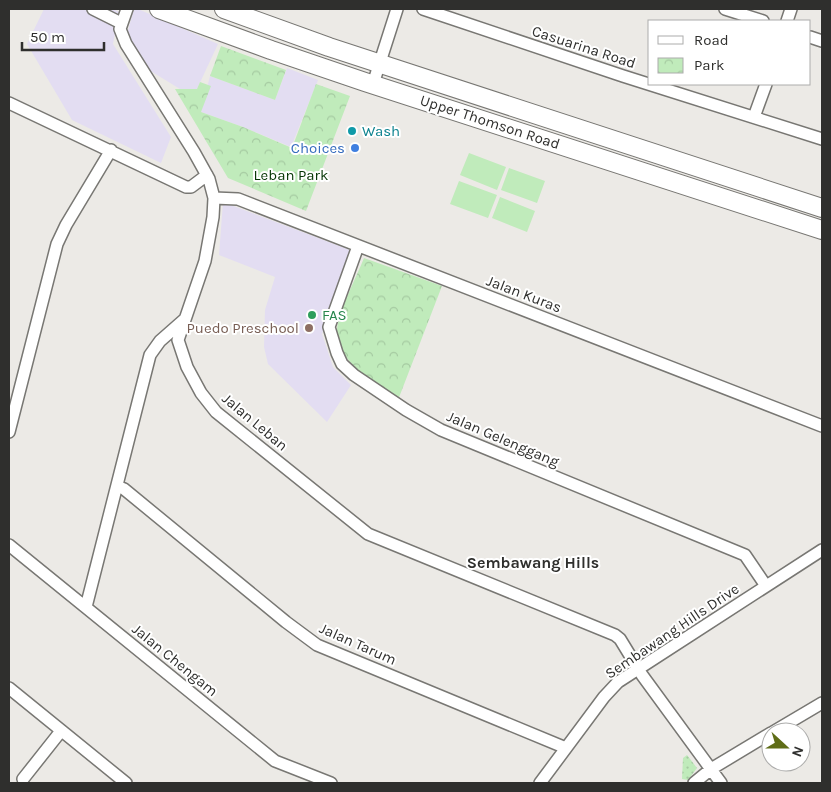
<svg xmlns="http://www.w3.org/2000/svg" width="831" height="792" viewBox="0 0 831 792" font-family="Karla,sans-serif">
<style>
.commercial{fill:#e3ddf2}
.grass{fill:url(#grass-dots)}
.park{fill:url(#park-crowns)}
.pitch{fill:#c0ebbb}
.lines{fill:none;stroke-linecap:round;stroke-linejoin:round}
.street-casing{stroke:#787773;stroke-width:14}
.primary-casing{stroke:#787773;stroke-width:20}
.street{stroke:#fff;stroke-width:11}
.primary{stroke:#fff;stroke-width:18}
.culture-dot{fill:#0f9aa8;stroke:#fff;stroke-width:2}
.shop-dot{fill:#3f7fe0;stroke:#fff;stroke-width:2}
.leisure-dot{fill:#2e9e5b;stroke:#fff;stroke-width:2}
.education-dot{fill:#8d6e63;stroke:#fff;stroke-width:2}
.labels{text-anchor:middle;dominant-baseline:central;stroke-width:4;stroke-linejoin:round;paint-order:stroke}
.street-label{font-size:15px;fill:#2f2f2d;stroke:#fff}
.culture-label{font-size:15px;fill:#0d838f;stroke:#fff;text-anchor:start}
.shop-label{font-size:15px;fill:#366cbe;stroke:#fff;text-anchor:end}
.park-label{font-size:15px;fill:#053503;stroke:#fff}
.leisure-label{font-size:15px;fill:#27864d;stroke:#fff;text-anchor:start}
.education-label{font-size:15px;fill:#785e54;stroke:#fff;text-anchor:end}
.neighbourhood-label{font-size:16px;font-weight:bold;fill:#2f2f2d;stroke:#fff}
</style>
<defs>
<pattern id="grass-dots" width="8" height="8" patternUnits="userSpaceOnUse" patternTransform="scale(1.25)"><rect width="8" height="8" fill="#c0ebbb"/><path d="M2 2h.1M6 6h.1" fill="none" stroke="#a5caa1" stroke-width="1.8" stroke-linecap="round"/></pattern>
<pattern id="park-crowns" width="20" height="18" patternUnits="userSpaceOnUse" patternTransform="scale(1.25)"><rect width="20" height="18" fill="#c0ebbb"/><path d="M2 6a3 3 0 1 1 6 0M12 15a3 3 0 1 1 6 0" fill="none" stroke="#a5caa1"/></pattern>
</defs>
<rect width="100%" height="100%" fill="#eceae6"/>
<path class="commercial" d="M44 9H113L119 12 113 44 171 137 161 163 72 120 27 44Z
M134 9H138L218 44 197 89H180L144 67 127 34Z
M287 68 318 80 291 147 243 127 201 112 210 76 275 100Z
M223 202 350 250 322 334 333 367 351 385 327 422 268 364 264 347 265 310 275 277 219 255Z"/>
<path class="grass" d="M687 755 697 768 688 780 682 779 683 758Z"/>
<path class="park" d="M221 46 286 70 275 100 210 76Z
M200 82 211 86 201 112 243 127 292 148 316 84 350 96 306 211 228 178 175 89H197Z
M364 258 442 286 398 400C377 386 335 360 337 330 338 312 357 276 364 258Z"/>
<path class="pitch" d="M469 153 506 167 497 190 460 175Z
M509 168 545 181 537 203 501 190Z
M459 181 497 195 488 218 450 204Z
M500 197 535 211 527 232 492 218Z"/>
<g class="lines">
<defs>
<path id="street" d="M93 9 121 23
M127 9 120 29 126 44 194 152 209 179 214 198 213 217 205 261 178 340 187 367 201 393 216 412 368 534 615 635 620 639 642 675 721 783
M423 9 623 76 822 139
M725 9 763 21
M787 21 791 9
M810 37 822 41
M373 84 397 9
M9 103 186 187H191L207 175
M754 117 766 84
M214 198 238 199 822 426
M358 246 329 327 337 353 342 364 354 375 406 410 441 430 745 555 766 586
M9 432 57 244 66 225 111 150
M117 486 124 489 286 622 317 645 566 748
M9 545 275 761 331 783
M86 607 150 355 160 341 185 319
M9 688 126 783
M773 732 822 703
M23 779 61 731
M540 783 604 697 618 682 822 550
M694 783 711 769 771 733"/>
<path id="primary" d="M159 9 271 50 365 82 822 230
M224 9 329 47 822 208"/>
</defs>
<use href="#street" class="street-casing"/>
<use href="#primary" class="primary-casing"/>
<use href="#street" class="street"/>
<use href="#primary" class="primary"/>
</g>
<circle class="culture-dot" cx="352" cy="131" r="5"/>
<circle class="shop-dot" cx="355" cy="148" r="5"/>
<circle class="leisure-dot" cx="312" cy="315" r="5"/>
<circle class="education-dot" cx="309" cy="328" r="5"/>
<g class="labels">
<g class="street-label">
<text transform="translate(584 47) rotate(18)">Casuarina Road</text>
<text transform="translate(490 122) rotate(18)">Upper Thomson Road</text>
<text transform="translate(524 294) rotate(21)">Jalan Kuras</text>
<text transform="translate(255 422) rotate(40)">Jalan Leban</text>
<text transform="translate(503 439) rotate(23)">Jalan Gelenggang</text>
<text transform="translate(672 631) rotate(-34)">Sembawang Hills Drive</text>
<text transform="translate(358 644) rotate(24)">Jalan Tarum</text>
<text transform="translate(175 660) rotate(39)">Jalan Chengam</text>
</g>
<g class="culture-label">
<text x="362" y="131">Wash</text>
</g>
<g class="shop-label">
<text x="345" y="148">Choices</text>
</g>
<g class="park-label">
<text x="291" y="175">Leban Park</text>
</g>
<g class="leisure-label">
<text x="322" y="315">FAS</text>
</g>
<g class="education-label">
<text x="299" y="328">Puedo Preschool</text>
</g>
<g class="neighbourhood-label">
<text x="533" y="562">Sembawang Hills</text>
</g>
</g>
<rect width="831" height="792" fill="none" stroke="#2f2f2d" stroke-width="20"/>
<rect x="648" y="20" width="162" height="65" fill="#ffffff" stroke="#acacab"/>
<rect x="658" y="36" width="25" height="8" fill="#ffffff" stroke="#acacab"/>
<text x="694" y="45" font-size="15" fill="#2f2f2d">Road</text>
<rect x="658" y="58" width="25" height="15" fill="url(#park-crowns)" stroke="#acacab"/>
<text x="694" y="70" font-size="15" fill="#2f2f2d">Park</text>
<g transform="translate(786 747) rotate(111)"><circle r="24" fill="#ffffff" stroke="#acacab"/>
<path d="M0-4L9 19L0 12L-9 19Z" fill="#5f6d17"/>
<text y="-8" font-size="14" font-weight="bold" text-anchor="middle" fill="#2f2f2d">N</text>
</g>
<path d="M22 42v8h82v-8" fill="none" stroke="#2f2f2d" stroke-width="2.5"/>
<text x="30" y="42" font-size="15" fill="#2f2f2d" stroke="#ffffff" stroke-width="4" paint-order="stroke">50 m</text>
</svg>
